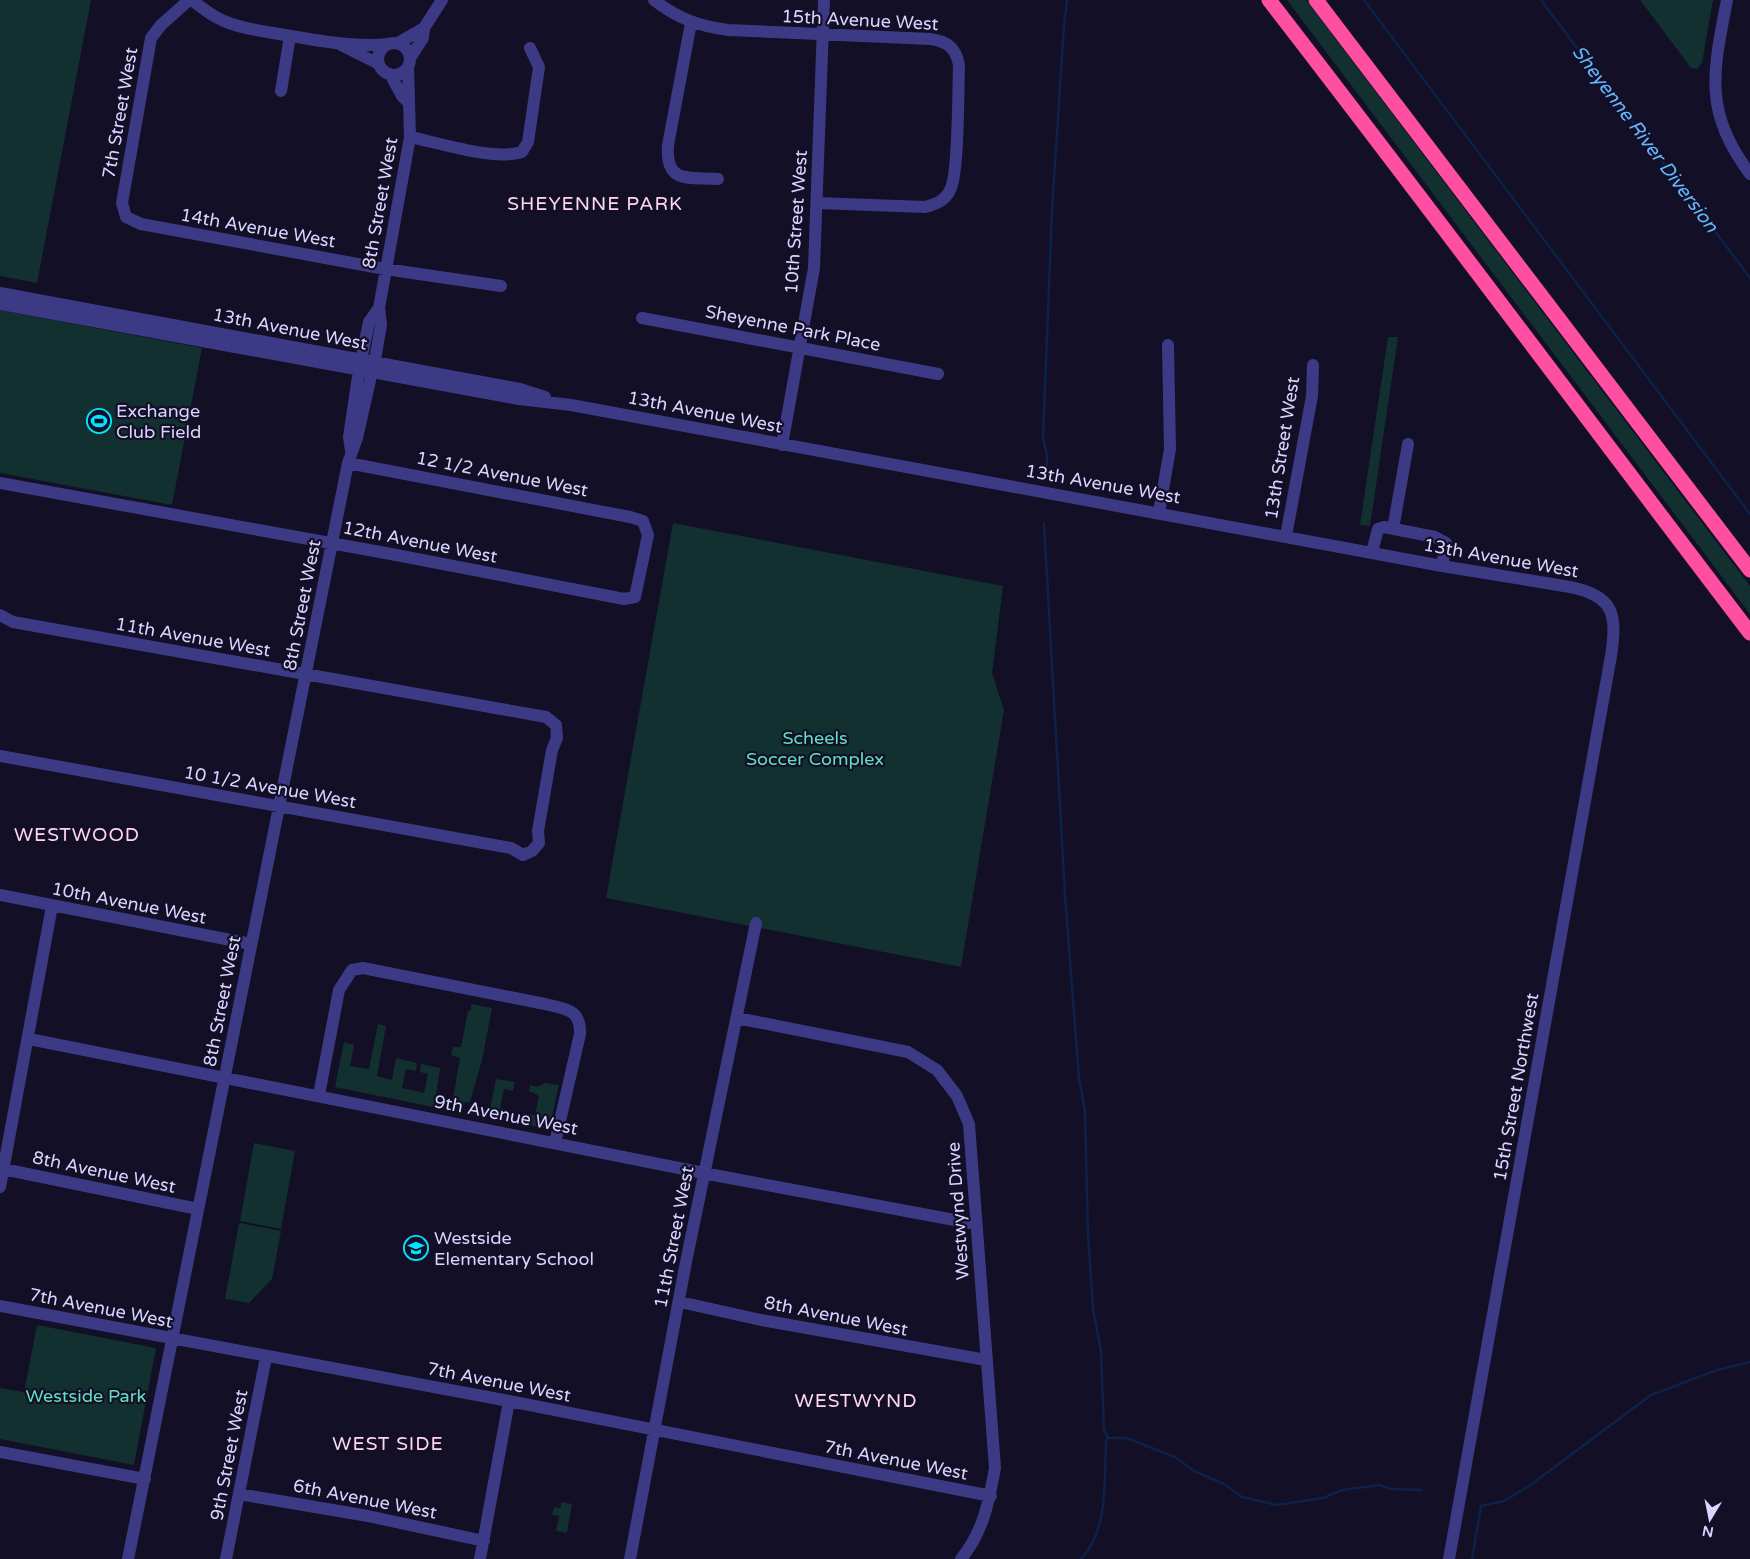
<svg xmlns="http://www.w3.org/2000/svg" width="1750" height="1559" viewBox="0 0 1750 1559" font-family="'Varela Round',sans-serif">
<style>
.green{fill:#12302f}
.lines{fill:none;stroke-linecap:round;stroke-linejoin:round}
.stream{stroke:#0c2248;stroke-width:2.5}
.minor{stroke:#3d3a85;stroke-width:12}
.highway{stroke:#ff4fa3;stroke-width:15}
.labels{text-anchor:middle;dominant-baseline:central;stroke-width:4.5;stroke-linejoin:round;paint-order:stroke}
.street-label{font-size:18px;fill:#d9d4ff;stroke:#130f26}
.poi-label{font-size:18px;fill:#d9d4ff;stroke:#130f26;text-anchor:start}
.park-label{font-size:18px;fill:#5fe0c0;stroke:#130f26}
.water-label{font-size:19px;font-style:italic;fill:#62b6ff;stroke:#130f26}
.neighbourhood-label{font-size:19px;letter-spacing:1px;fill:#ffd6f0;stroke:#130f26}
</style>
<rect width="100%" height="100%" fill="#130f26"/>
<path class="green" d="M0 0H91L37 283 0 276Z
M1287 0H1306L1750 586V614Z
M1640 0H1713L1702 63 1697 69 1691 68Z
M0 310 202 348 172 505 0 473Z
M1388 337H1398L1370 526 1360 525Z
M673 523 1003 586 992 673 1004 710 961 967 606 898Z
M471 1004 492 1008 482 1060 470 1102H465L462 1106 463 1112 450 1110 455 1106V1101L453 1098 460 1058 451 1055 453 1047H461L468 1011 471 1010Z
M378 1024 386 1026 377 1076 392 1080 396 1058 417 1063 416 1071 406 1069 402 1088 424 1093 428 1074 420 1072 421 1064 440 1068 436 1095 442 1097 443 1109 335 1087 344 1042 354 1045 350 1066 369 1069Z
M496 1079 515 1082 513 1091 504 1089 500 1108 509 1110 507 1120 471 1114 490 1109Z
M545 1083 559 1085 549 1129 523 1124 524 1113 535 1115 539 1096 529 1091 530 1085 537 1087Z
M254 1143 295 1151 281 1229 240 1221Z
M239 1223 281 1231 272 1279 249 1303 225 1299Z
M37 1325 156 1348 134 1465 0 1439V1388L24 1392Z
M562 1502 572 1504 567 1533 556 1531 559 1516 552 1515 554 1507 560 1508Z"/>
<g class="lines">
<path class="stream" d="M1364 0 1750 514
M1541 0 1750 278
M1047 474V456L1043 437 1052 210 1064 25 1067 0
M1044 523 1065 895 1079 1078 1085 1111 1088 1234 1093 1309 1101 1351 1104 1429 1108 1438
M1108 1438H1126L1175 1457 1194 1471 1224 1484 1242 1497 1277 1505 1323 1498 1342 1490 1380 1485 1390 1489 1422 1490
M1081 1559C1109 1531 1104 1478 1106 1441L1108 1438
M1472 1559 1481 1506 1504 1501 1529 1486 1651 1395 1717 1370 1750 1362"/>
<path class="minor" d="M189 0 161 25 151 38 122 203 126 217 141 224 385 269 501 286
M192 0C203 9 212 16 224 21 239 28 257 30 273 33 310 39 351 48 388 44
M654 0C677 18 698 26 728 30L930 39C947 41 956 48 959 65 958 88 959 175 950 190 945 201 936 204 925 207L817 203
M1727 0C1713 73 1703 110 1750 174
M691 23 668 145C665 184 688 177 718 179
M398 43 424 28
M378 59a16 16 0 1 1 32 0a16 16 0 1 1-32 0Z
M341 45 379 64
M410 58 423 38 424 28 442 0
M390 74 402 96 409 103
M281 91 290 36
M410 137C440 143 494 161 522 152L528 142 539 67 530 48
M0 293 520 389 545 397
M0 304 519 399 571 405 1442 566 1570 587C1615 596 1617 615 1611 656L1449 1559
M642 318 938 374
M782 445 814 268 824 0
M351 451 349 437 359 370 369 322 379 308
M0 483 391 554 624 599 635 597 648 535 643 521 630 517 348 463
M1159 513 1170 449 1168 345
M1393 529 1408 444
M1286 536 1312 396 1313 365
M1372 552 1378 529 1384 527 1435 537 1446 543 1442 566
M0 615 13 622 546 717 556 725 557 738 552 750 538 831 539 843 532 851 523 855 511 848 0 756
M0 895 251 944
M737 1018 908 1052 937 1070 957 1096 969 1124 995 1468C989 1502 983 1532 961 1559
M29 1039 719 1176 976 1224
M319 1095 339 990 352 970 363 968 545 1004C566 1009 581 1009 580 1034L555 1143
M3 1169 198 1209
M0 1187 52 906
M680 1302 761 1320 986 1360
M0 1306 509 1401 991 1496
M0 1452 145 1479
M239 1494 368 1516 484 1541
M128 1559 348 463 357 438 376 354 381 325 379 308 410 137 408 66
M226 1559 266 1357
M480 1559 509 1401
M630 1559 686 1262 756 923"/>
<path class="highway" d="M1269 0C1431 209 1589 422 1750 633
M1316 0 1750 570"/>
</g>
<defs>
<symbol id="stadium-ring" viewBox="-11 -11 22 22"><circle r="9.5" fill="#130f26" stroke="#00e5ff" stroke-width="1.5"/><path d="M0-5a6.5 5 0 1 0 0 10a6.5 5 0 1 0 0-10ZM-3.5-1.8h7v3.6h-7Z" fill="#00e5ff"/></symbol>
<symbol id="school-ring" viewBox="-11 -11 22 22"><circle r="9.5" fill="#130f26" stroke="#00e5ff" stroke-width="1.5"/><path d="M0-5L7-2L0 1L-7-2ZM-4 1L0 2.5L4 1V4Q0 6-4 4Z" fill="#00e5ff"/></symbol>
</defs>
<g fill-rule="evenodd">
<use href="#stadium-ring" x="85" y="407" width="28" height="28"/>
<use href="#school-ring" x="402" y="1234" width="28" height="28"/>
</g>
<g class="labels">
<g class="street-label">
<text transform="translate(860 20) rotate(3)">15th Avenue West</text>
<text transform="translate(120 113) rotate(-80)">7th Street West</text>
<text transform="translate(380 203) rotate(-80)">8th Street West</text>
<text transform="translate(796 222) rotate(-86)">10th Street West</text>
<text transform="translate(258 228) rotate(10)">14th Avenue West</text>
<text transform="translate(793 328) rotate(11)">Sheyenne Park Place</text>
<text transform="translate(290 329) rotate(11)">13th Avenue West</text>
<text transform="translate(705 412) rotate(11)">13th Avenue West</text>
<text transform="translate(1282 448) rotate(-81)">13th Street West</text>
<text transform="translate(502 474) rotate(11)">12 1/2 Avenue West</text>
<text transform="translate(1103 484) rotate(10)">13th Avenue West</text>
<text transform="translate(420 542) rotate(11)">12th Avenue West</text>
<text transform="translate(1501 558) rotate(10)">13th Avenue West</text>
<text transform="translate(302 605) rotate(-79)">8th Street West</text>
<text transform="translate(193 637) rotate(10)">11th Avenue West</text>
<text transform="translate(270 787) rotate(10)">10 1/2 Avenue West</text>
<text transform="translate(129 903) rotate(11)">10th Avenue West</text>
<text transform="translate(222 1001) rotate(-79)">8th Street West</text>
<text transform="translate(1516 1087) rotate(-80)">15th Street Northwest</text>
<text transform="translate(506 1115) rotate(11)">9th Avenue West</text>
<text transform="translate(104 1172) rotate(12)">8th Avenue West</text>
<text transform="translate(958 1211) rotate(-94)">Westwynd Drive</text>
<text transform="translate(674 1237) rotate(-79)">11th Street West</text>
<text transform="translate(101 1308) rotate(11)">7th Avenue West</text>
<text transform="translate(836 1316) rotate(11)">8th Avenue West</text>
<text transform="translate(499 1382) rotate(11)">7th Avenue West</text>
<text transform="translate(229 1455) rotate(-79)">9th Street West</text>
<text transform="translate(896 1460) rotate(11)">7th Avenue West</text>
<text transform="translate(365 1499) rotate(11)">6th Avenue West</text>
</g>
<g class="poi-label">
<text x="116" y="411">Exchange<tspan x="116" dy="21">Club Field</tspan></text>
<text x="434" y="1238">Westside<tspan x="434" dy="21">Elementary School</tspan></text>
</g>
<g class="park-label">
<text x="815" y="738">Scheels<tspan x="815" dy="21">Soccer Complex</tspan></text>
<text x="86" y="1396">Westside Park</text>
</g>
<g class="water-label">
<text transform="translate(1645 139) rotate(53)">Sheyenne River Diversion</text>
</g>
<g class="neighbourhood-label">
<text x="595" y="204">SHEYENNE PARK</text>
<text x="77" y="835">WESTWOOD</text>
<text x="856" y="1401">WESTWYND</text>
<text x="388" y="1444">WEST SIDE</text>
</g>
</g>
<g transform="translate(1710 1519) rotate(190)" stroke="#130f26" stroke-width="4" paint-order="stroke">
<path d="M0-4L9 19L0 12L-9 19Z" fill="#d9d4ff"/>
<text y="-8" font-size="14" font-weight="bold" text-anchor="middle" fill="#d9d4ff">N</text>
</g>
</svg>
